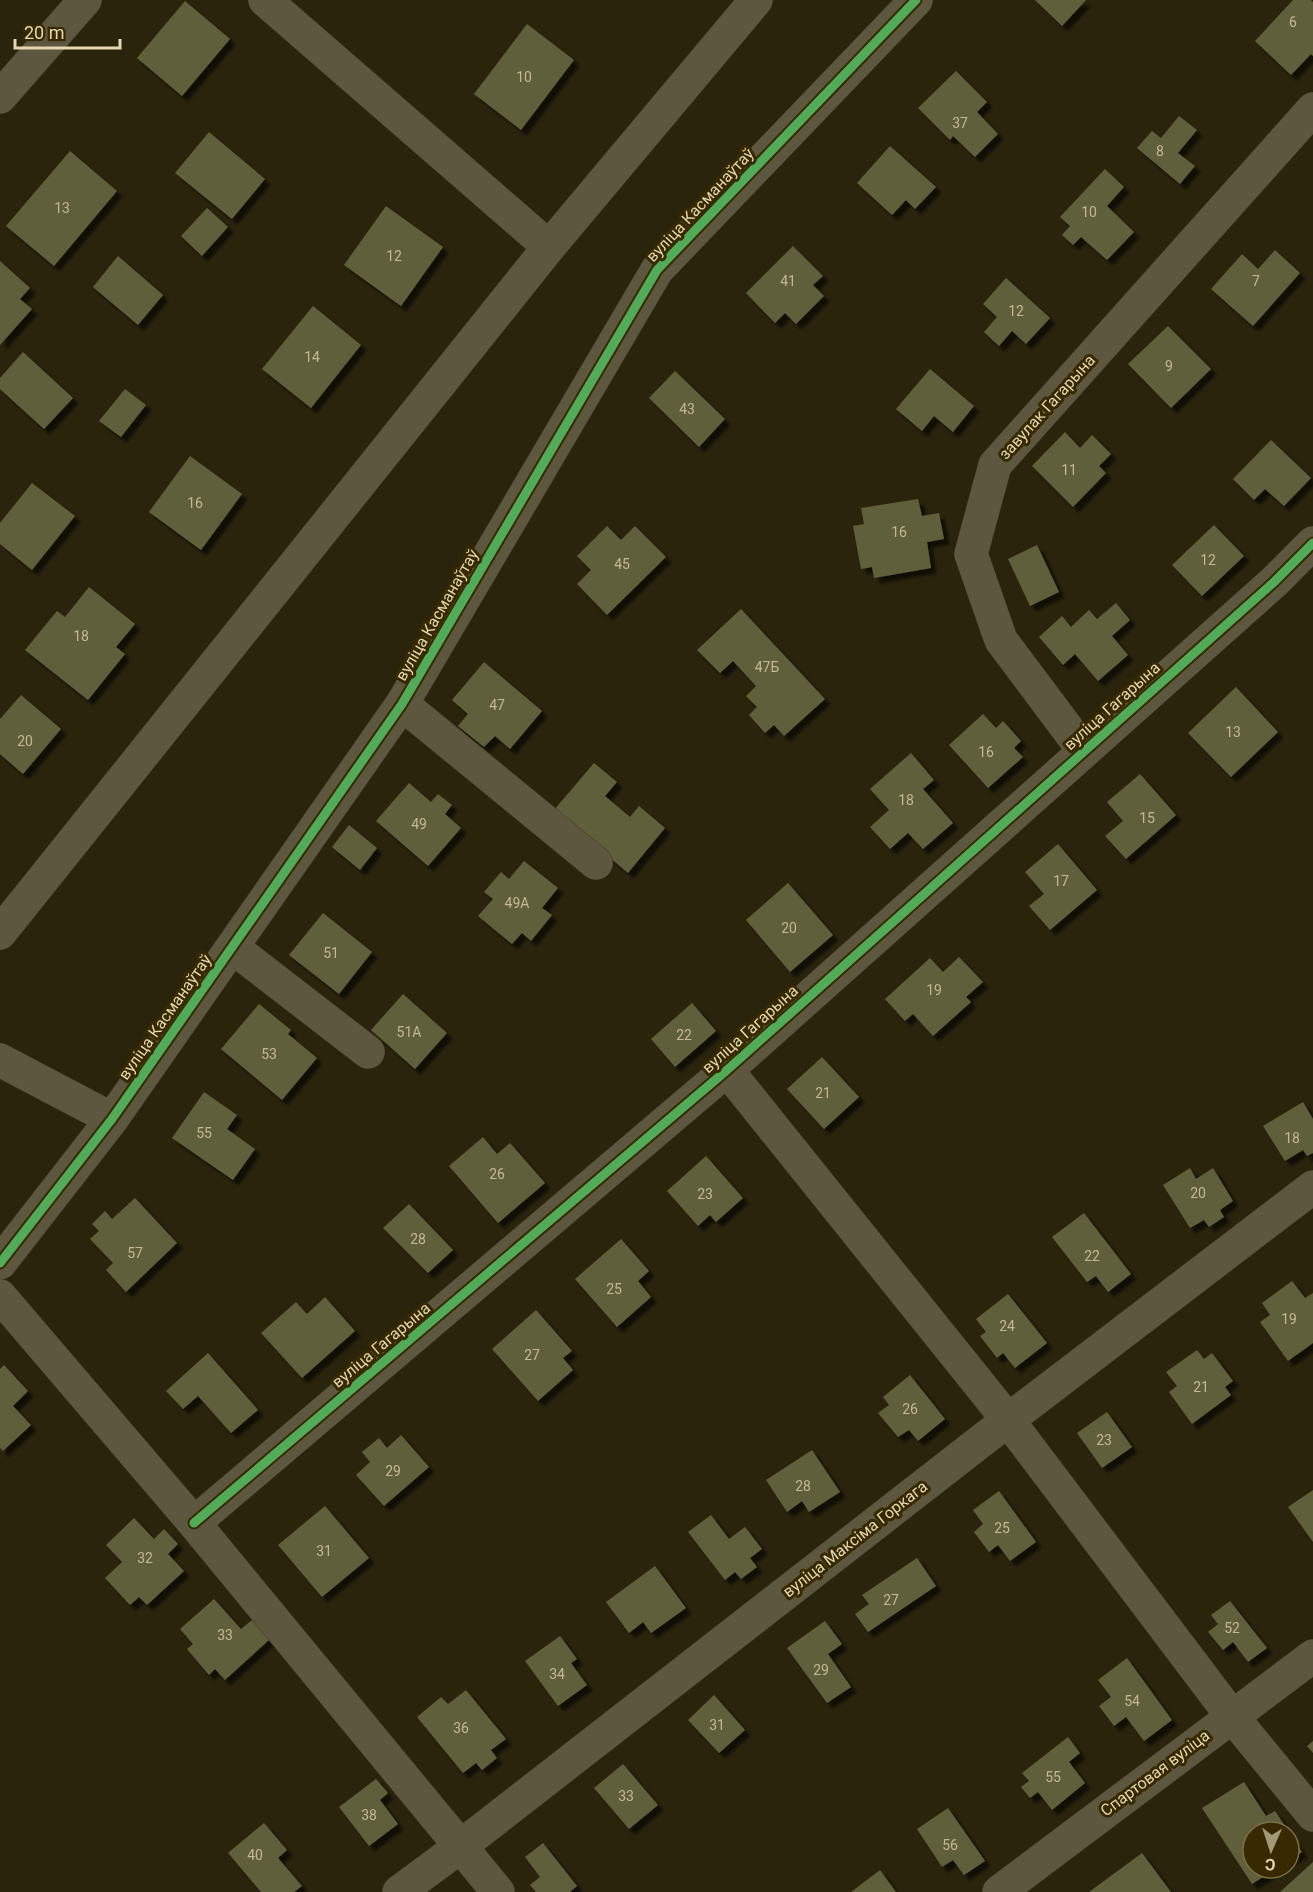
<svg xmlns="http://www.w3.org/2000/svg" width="1313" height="1892" viewBox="0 0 1313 1892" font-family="Roboto,sans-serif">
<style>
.building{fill:#615f3b;filter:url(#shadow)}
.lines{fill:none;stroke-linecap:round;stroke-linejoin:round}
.minor-casing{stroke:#453e2c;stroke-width:34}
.minor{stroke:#5e573f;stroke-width:33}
.cycleway-casing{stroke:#372a00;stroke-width:13}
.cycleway{stroke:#51ab58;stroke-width:9}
.labels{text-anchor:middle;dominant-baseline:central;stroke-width:6;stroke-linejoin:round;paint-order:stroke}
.number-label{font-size:14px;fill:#c3b994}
.street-label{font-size:16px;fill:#e4d7b1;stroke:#372a00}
</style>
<defs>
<filter id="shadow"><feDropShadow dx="5.5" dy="5.5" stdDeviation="1.5" flood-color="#0009"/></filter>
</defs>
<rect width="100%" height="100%" fill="#2a240d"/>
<path class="building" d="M1035 0H1086L1062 26Z
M1293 0H1311L1313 2V56L1311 54 1291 75 1255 41Z
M185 1 230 39 182 96 137 58Z
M527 24 574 60 521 130 474 94Z
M956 71 987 102 977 112 998 134 975 157 953 136 950 140 918 108Z
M1179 116 1197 130 1178 153 1195 166 1180 184 1137 148 1152 131 1161 138Z
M209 132 265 179 232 219 175 173Z
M890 146 936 187 915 209 906 200 892 215 857 183Z
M70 151 117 191 54 266 6 226Z
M1105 169 1124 187 1107 206 1134 232 1107 260 1081 237 1073 245 1062 235 1070 226 1060 217Z
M386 206 443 247 401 306 344 265Z
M207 208 228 227 202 256 181 236Z
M793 246 823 276 813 285 824 296 796 324 785 313 775 323 746 293Z
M1275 250 1300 273 1253 326 1211 289 1242 254 1258 269Z
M118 256 163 295 138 325 93 287Z
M0 261 30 288 20 299 32 309 0 345Z
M1006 278 1050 318 1026 344 1012 331 999 346 984 332 997 317 983 304Z
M313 306 361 345 311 408 262 369Z
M1168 326 1211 369 1171 408 1128 364Z
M23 352 73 398 44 429 0 389V378Z
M930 369 974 406 953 432 934 416 922 431 896 409Z
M675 371 725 419 699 447 649 398Z
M125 389 146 405 121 437 99 421Z
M1065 432 1080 448 1092 435 1111 454 1099 466 1106 473 1073 507 1032 466Z
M1271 440 1311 478 1284 506 1265 489 1254 500 1233 479Z
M190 456 242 494 201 550 149 512Z
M32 483 75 516 32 570 0 544V523Z
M918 499 922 516 939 513 944 539 927 542 931 568 874 578 872 567 861 569 853 526 864 524 861 508Z
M1214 525 1244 556 1202 596 1172 565Z
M607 526 621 540 635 526 666 557 607 615 577 584 591 570 577 556Z
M1037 545 1059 592 1030 606 1008 559Z
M89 587 135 624 116 647 125 654 88 700 25 650 57 611 65 617Z
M1116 603 1130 620 1112 636 1128 655 1098 681 1075 654 1063 665 1039 637 1062 616 1071 627 1089 610 1097 619Z
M741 609 825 699 784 736 774 725 765 733 749 715 757 707 746 696 756 686 733 661 720 673 697 650Z
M484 662 542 711 510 749 495 736 484 747 458 726 468 714 452 700Z
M1236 687 1278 732 1231 777 1188 733Z
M21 695 61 729 23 774 0 754V719Z
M983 714 996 728 1003 721 1021 741 1014 748 1023 757 988 788 949 745Z
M911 753 934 780 923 789 953 823 923 849 908 833 890 849 870 827 889 810 870 789Z
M594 763 617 782 605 796 630 817 639 806 665 828 628 873 554 810Z
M1140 774 1176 815 1126 859 1105 836 1123 821 1107 802Z
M409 783 431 802 438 794 452 805 445 814 461 828 428 866 376 821Z
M349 825 377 848 360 870 332 847Z
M1058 844 1097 890 1050 930 1029 906 1044 894 1025 872Z
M524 861 558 888 542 908 552 915 531 941 522 933 512 944 478 916 493 899 484 892 501 872 509 879Z
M788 883 833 935 790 972 746 920Z
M323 913 372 952 339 994 289 955Z
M959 957 983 982 966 997 971 1002 933 1036 913 1014 905 1021 885 999 930 958 943 972Z
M403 994 447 1033 415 1069 371 1030Z
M692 1003 716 1031 675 1067 651 1039Z
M259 1004 291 1030 288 1034 317 1058 282 1100 221 1049Z
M822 1057 859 1097 824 1129 787 1089Z
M204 1092 237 1115 227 1129 255 1149 233 1180 172 1138Z
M1303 1102 1313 1119V1153L1307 1156 1303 1150 1285 1161 1263 1126Z
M483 1137 497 1154 510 1143 545 1183 498 1223 449 1166Z
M706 1156 743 1198 716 1222 710 1215 698 1226 667 1191Z
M1190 1168 1196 1179 1213 1168 1233 1201 1220 1210 1224 1217 1209 1227 1204 1220 1190 1228 1163 1185Z
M135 1198 177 1243 126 1292 106 1270 113 1263 90 1239 99 1231 92 1224 105 1211 112 1219Z
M409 1204 453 1250 428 1273 383 1228Z
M1084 1213 1131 1274 1108 1292 1096 1276 1087 1282 1052 1237Z
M621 1239 649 1271 638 1281 651 1297 617 1327 575 1279Z
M1292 1281 1305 1298 1313 1293V1343L1288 1361 1260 1322 1270 1315 1262 1303Z
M1008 1294 1047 1343 1015 1368 1003 1353 997 1358 980 1336 986 1332 976 1319Z
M325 1297 355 1331 302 1378 261 1333 296 1302 307 1314Z
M536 1310 572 1351 563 1358 573 1370 538 1401 492 1349Z
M1197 1350 1204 1359 1212 1353 1233 1381 1225 1387 1231 1395 1192 1424 1169 1392 1177 1386 1166 1372Z
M208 1353 258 1410 231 1433 198 1396 183 1409 166 1391Z
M4 1365 28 1391 13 1406 31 1425 3 1451 0 1448V1369Z
M910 1375 945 1419 918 1441 909 1430 898 1437 878 1413 889 1405 883 1397Z
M1107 1412 1132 1447 1102 1468 1077 1433Z
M401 1435 429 1467 384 1506 356 1475 370 1462 362 1452 379 1438 387 1448Z
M812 1450 840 1492 809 1512 802 1501 787 1512 766 1480Z
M1313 1490V1542L1288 1507Z
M999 1491 1036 1542 1010 1561 998 1545 989 1552 974 1532 983 1524 973 1510Z
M325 1506 369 1558 322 1597 278 1545Z
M711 1515 729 1539 745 1527 762 1549 750 1558 757 1567 741 1579 735 1572 725 1580 688 1532Z
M134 1518 154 1539 164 1529 178 1544 168 1554 184 1571 147 1605 139 1597 130 1605 105 1578 122 1562 106 1545Z
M917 1558 936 1586 868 1632 855 1614 869 1604 862 1595Z
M655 1566 686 1608 651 1633 643 1622 629 1633 606 1602Z
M214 1599 241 1629 252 1620 269 1640 225 1680 215 1669 209 1675 187 1649 193 1644 180 1629Z
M1230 1601 1267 1648 1248 1662 1233 1642 1223 1650 1208 1632 1218 1624 1211 1615Z
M825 1621 842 1644 828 1654 851 1687 827 1703 787 1648Z
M560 1636 577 1659 571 1663 587 1685 558 1706 525 1661Z
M1127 1658 1172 1720 1144 1741 1126 1717 1114 1726 1099 1706 1111 1697 1098 1680Z
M466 1690 506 1739 491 1750 497 1758 482 1770 476 1763 463 1773 417 1717 441 1697 448 1704Z
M714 1695 745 1730 719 1753 688 1720Z
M1068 1737 1080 1753 1069 1762 1085 1783 1052 1810 1038 1792 1030 1798 1021 1787 1029 1781 1022 1773Z
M1313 1741V1753L1307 1746Z
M623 1764 658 1805 629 1829 594 1788Z
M376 1779 388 1793 380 1800 398 1824 369 1846 339 1807Z
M1244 1782 1266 1816 1275 1811 1289 1832H1253V1868H1277L1252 1884 1202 1808Z
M948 1808 985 1861 964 1875 953 1860 942 1867 917 1829Z
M264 1823 287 1850 278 1858 302 1886 294 1892H261L228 1853Z
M1289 1832 1302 1852 1289 1860Z
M543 1843 577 1886 570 1892H536L530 1885 540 1877 525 1857Z
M1142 1853 1171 1892H1089Z
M1313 1862V1892H1280Z
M880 1870 896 1892H851Z"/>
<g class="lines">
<defs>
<path id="minor" d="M265 0 549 247
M0 97 85 0
M402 704 596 863
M1084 751 1001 640 971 554 995 465 1313 109
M0 933 549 247 756 0
M245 957 368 1052
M0 1060 112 1119
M727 1070 1008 1420 1231 1715 1313 1815
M0 1263 112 1119 402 704 657 270 916 0
M0 1296 194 1523 498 1892
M194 1523 727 1070 1274 582 1313 543
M399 1892 461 1846 1008 1420 1313 1187
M999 1892 1313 1656"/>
</defs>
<use href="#minor" class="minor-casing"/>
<use href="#minor" class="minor"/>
<defs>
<path id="cycleway" d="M0 1263 112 1119 402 704 657 270 916 0
M194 1523 727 1070 1274 582 1313 543"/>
</defs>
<use href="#cycleway" class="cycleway-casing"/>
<use href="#cycleway" class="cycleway"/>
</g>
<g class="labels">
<g class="number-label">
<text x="1293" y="22">6</text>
<text x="524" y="77">10</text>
<text x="960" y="123">37</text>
<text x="1160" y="151">8</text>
<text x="62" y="208">13</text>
<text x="1089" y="212">10</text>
<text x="394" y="256">12</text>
<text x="788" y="281">41</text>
<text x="1256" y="281">7</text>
<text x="1016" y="311">12</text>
<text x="312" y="357">14</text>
<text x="1169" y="366">9</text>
<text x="687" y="409">43</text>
<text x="1069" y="470">11</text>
<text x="195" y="503">16</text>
<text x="899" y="532">16</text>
<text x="1208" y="560">12</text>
<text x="622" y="564">45</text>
<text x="81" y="636">18</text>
<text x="767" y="667">47Б</text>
<text x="497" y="705">47</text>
<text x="1233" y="732">13</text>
<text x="25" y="741">20</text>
<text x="986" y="752">16</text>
<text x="906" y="800">18</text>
<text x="1147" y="818">15</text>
<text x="419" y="824">49</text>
<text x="1061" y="881">17</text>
<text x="517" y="903">49А</text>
<text x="789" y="928">20</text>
<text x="331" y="953">51</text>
<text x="934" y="990">19</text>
<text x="409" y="1032">51А</text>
<text x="684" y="1035">22</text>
<text x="269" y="1054">53</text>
<text x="823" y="1093">21</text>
<text x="204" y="1133">55</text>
<text x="1292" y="1138">18</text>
<text x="497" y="1174">26</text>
<text x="1198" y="1193">20</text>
<text x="705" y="1194">23</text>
<text x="418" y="1239">28</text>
<text x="135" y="1253">57</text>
<text x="1092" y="1256">22</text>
<text x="614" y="1289">25</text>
<text x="1289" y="1319">19</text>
<text x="1007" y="1326">24</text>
<text x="532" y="1355">27</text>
<text x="1201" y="1387">21</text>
<text x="910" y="1409">26</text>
<text x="1104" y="1440">23</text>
<text x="393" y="1471">29</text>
<text x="803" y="1486">28</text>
<text x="1002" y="1528">25</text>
<text x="324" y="1551">31</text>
<text x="145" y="1558">32</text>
<text x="891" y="1600">27</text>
<text x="1232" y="1628">52</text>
<text x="225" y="1635">33</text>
<text x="821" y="1670">29</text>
<text x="557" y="1674">34</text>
<text x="1132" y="1701">54</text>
<text x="717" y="1725">31</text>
<text x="461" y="1728">36</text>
<text x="1053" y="1777">55</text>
<text x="626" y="1796">33</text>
<text x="369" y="1815">38</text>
<text x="950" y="1845">56</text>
<text x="255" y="1855">40</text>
</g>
<g class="street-label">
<text transform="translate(700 205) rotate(-47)">вуліца Касманаўтаў</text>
<text transform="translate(1047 407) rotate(-48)">завулак Гагарына</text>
<text transform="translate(437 615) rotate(-60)">вуліца Касманаўтаў</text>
<text transform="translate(1112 706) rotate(-42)">вуліца Гагарына</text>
<text transform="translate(165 1017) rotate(-55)">вуліца Касманаўтаў</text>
<text transform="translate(750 1029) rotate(-42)">вуліца Гагарына</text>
<text transform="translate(381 1345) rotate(-40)">вуліца Гагарына</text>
<text transform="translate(855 1539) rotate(-38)">вуліца Максіма Горкага</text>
<text transform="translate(1155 1773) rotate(-37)">Спартовая вуліца</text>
</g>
</g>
<g transform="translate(1271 1850) rotate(183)"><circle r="28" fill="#372a00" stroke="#7c6f47" stroke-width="1.5"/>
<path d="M0-4.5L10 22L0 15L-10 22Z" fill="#a39878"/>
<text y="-9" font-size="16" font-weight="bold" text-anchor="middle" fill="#e4d7b1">С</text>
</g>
<path d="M15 39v9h105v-9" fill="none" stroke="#e4d7b1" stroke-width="3"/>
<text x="24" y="39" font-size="18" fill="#e4d7b1" stroke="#372a00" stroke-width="4.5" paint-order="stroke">20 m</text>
</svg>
